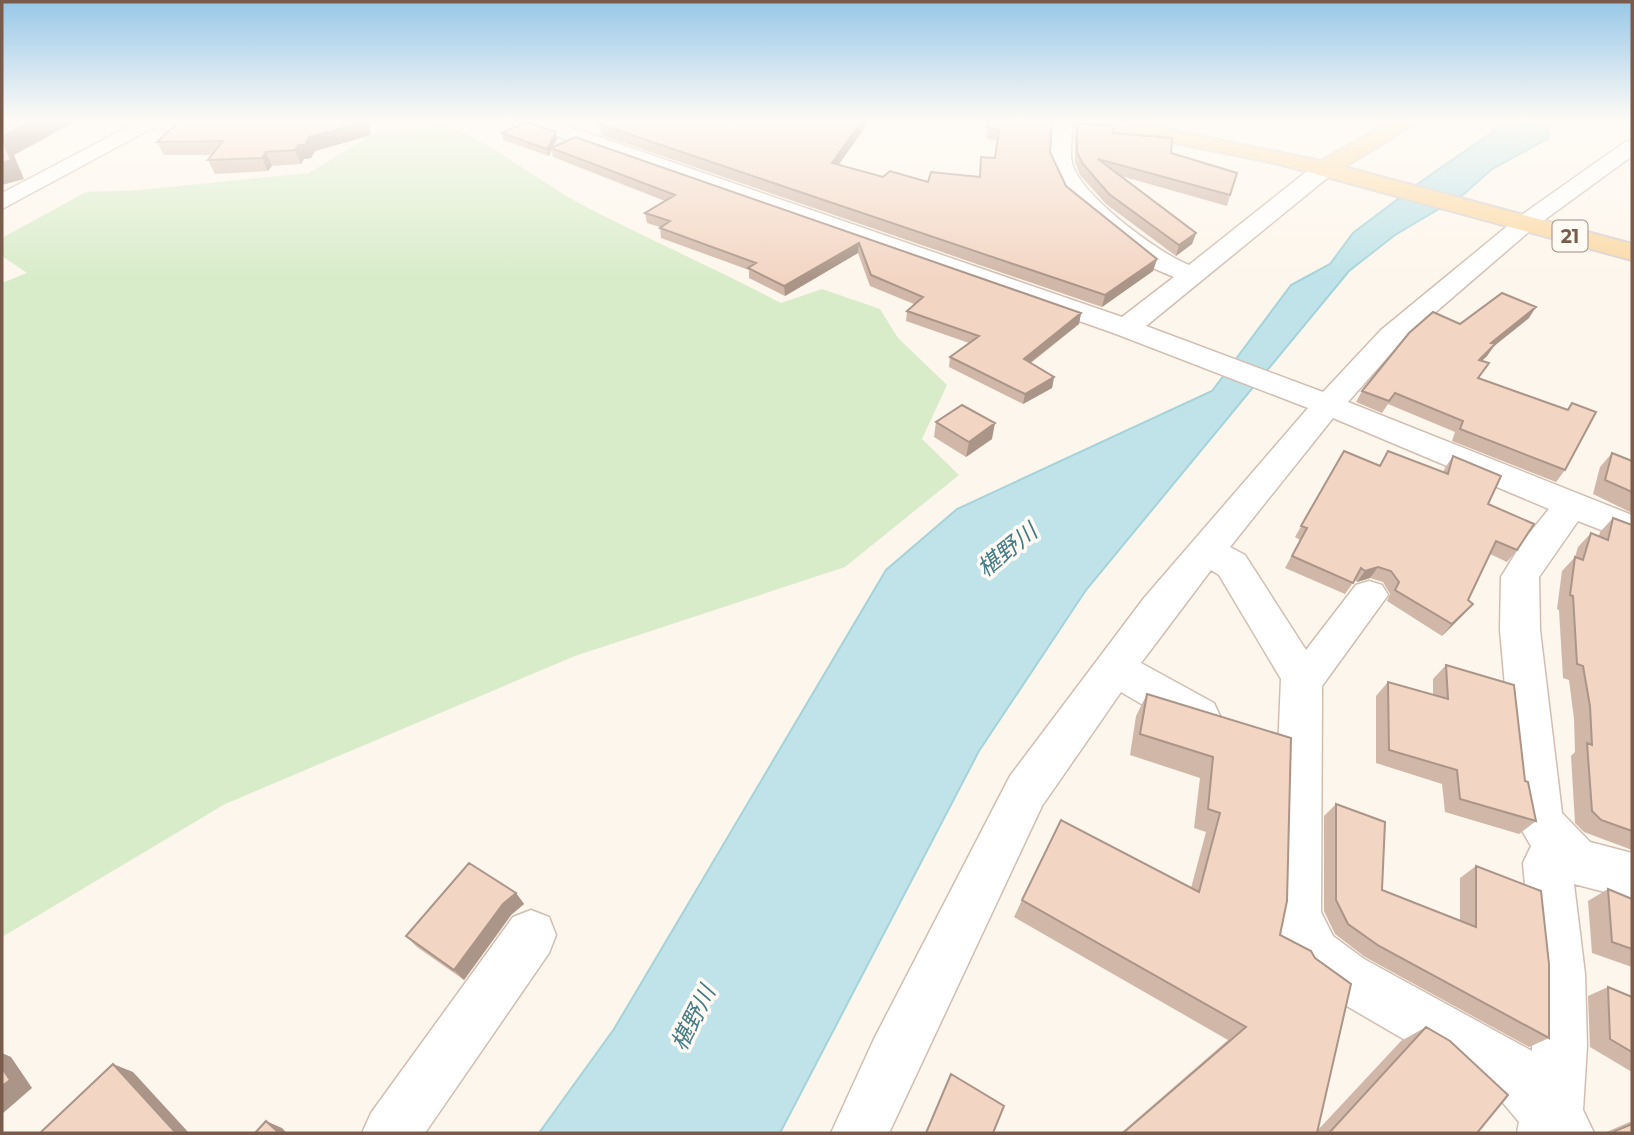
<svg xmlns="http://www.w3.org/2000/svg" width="1634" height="1135" viewBox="0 0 1634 1135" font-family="Montserrat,'Noto Sans JP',sans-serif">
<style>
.green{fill:#d8ecc9}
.water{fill:#bfe3e8;stroke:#a5d3da;stroke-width:2}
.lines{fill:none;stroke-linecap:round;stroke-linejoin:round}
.street-casing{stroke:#d1beb0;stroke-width:3}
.primary-casing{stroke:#dad1cd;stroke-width:4}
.street{fill:#fff;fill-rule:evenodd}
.primary{fill:#fbd9a5;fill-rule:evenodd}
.wall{fill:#d1b7a8}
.shaded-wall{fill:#aa9588}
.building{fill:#f3d5c3;stroke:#aa9588;stroke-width:2}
.labels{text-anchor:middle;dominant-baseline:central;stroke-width:7;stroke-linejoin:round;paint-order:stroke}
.shield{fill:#fffaf3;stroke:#a28b7f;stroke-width:2}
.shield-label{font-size:19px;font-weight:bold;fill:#7a5c4d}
.water-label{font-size:23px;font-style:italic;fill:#437c86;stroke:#fffaf3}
</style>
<rect width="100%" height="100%" fill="#fdf6ec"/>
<path class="green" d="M447 125C498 147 540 183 590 209 653 241 718 270 781 303L822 289 880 309 898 338 947 385 922 439 959 475 845 567 575 656 225 804 2 937V283L27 273 2 256V238L86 192 140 190 309 173 376 132Z"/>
<path class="water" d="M1520 119H1566L1547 128 1549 138 1492 169 1464 194 1395 235 1349 271 1086 590 979 751 780 1133H539L614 1029 886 570 957 509 1212 391 1291 285 1330 264 1353 233 1423 180 1503 125Z"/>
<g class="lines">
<defs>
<path id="street" d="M143 119H169L2 209V193Z
M517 119H547L1122 317 1174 277 1148 266 1065 195 1050 162 1053 119H1073C1073 132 1069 150 1072 163 1080 195 1158 253 1189 265L1316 164H1332L1335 169 1332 174 1146 326 1323 392 1381 330 1516 219 1625 142 1632 140V156L1532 229 1401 342 1348 402 1632 515V542L1578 521 1539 577 1540 630 1562 813 1590 842 1632 853V899L1574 884 1585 974 1587 1046 1583 1110 1594 1133H1517L1519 1122 1494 1092 1328 995 1297 972 1271 916 1281 679 1219 575 1211 570 1141 663 1214 703 1220 716 1214 729 1199 734 1184 729 1121 692 1042 806 889 1133H831L874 1039 1010 776 1144 598 1308 408 1116 334 520 123ZM1333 418 1549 509 1523 541 1501 577 1500 630 1517 822 1531 846 1523 863 1533 974 1532 1051 1364 959 1333 936 1321 912 1322 686 1388 595 1382 585 1369 581 1356 585 1306 650 1245 555 1230 547Z
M531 910 549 917 556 935 549 953 425 1133H362L371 1113 513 917Z"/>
<path id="primary" d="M1054 119 1136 123 1321 161 1396 119H1422L1344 167 1632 244V260L1279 164 1136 135 1064 125Z"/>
</defs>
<use href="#street" class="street-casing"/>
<use href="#primary" class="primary-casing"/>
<use href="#street" class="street"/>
<use href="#primary" class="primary"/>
</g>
<path class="wall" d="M182 119H367L371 135 315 151 311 158 304 159 301 164 272 166 268 171 215 174 208 160 212 155H164L157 142Z
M549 119H567L566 123Z
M774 119H871L838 165 883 177 928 182 979 176 981 157 995 158 998 141 986 138 989 119 1050 152 1066 186 1157 259 1153 271 1102 307 601 135 599 124 774 120Z
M1077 123 1113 133 1171 153 1230 195 1227 206 1121 176 1196 233 1192 244 1176 256 1106 204 1080 175 1075 162V133Z
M556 132 557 139 553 147 1081 313 1079 324 1031 363 1054 377 1052 388 1023 404 949 367 950 357 969 343 906 321 907 311 914 304 870 286 858 253 785 296 749 278V270L661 238 660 227 647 223 645 213 665 201 553 157 551 150 549 156 503 140 502 133Z
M1529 318 1494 346 1487 356 1482 361 1479 378 1567 410 1572 403 1565 470 1556 482 1452 441 1455 432 1388 404 1382 413 1356 402 1362 391 1460 324Z
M936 422 992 439 966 457 934 437Z
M1344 451 1380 465 1388 451 1443 472 1445 468 1453 456 1488 504 1517 550 1507 562 1490 554 1468 600 1463 615 1442 636 1387 601 1390 594 1383 582 1370 578 1357 582 1355 580 1345 594 1285 568 1300 540 1295 537Z
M1612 453 1631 460 1632 456V513L1593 494 1600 467Z
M1613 518 1632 525V850L1584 832 1575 823 1571 756 1575 752 1574 719 1569 680 1563 678 1559 610 1557 609 1562 571 1575 557 1578 547 1591 533 1599 536 1600 532Z
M1446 665 1525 781 1536 821 1519 834 1445 812 1442 784 1376 763V696L1388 682 1433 695V679Z
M1147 694 1291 738 1280 935 1317 1131 1401 1041 1426 1027 1477 1133H1121L1228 1040 1014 917 1022 900 1191 888 1206 832 1194 828 1200 778 1130 755 1136 716Z
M1336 804 1382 890 1460 920V878L1476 866 1549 1038 1529 1047 1365 957 1335 934 1324 911V816Z
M1608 889 1632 899V967L1592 953 1588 901Z
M516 893 524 904 511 915 464 980 417 947 406 936Z
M1608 987 1632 997V1072L1590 1047 1588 996Z
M1632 1121V1133H1604Z"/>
<path class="shaded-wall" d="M36 119H80L14 155 24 179 2 185V137Z
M365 119H367L369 124 371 135 315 151 311 158 304 159 301 164 295 150 298 145 309 137Z
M863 119H871L832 174V163Z
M556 132 557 139 552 148H551V150L549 156 547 149Z
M266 152 272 166 268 171 262 158Z
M1196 233 1192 244 1176 256 1179 245Z
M859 243 858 253 785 296 784 286Z
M1157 259 1153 271 1102 307 1105 295Z
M1536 307 1529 318 1494 346 1487 356 1471 371 1491 343Z
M1081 313 1079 324 1022 369 1024 359Z
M1054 377 1052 388 1023 404 1025 394Z
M995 423 992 439 966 457 969 442Z
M1378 567 1370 578 1357 582 1365 571Z
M1473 604 1463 615 1442 636 1452 624Z
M516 893 524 904 511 915 464 980 454 970 503 904Z
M2 1053 11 1057 32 1088 2 1114Z
M113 1064 133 1072 189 1133H176Z
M266 1121 282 1128 287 1133H279Z"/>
<path class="building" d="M2 119H36L2 137Z
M182 119H365L366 122 309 137 305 145H298L295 150 266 152 262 158 208 160 223 141 157 142Z
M609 119H725L733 121 734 119 774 120V119H863L832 163 883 177 890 171 928 182 931 172 980 177 981 157 995 158 999 130 987 127 989 119H1052L1050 152 1066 186 1157 259 1105 295 599 124Z
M527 122 556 132 547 149 502 133Z
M1077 123 1114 126 1113 133 1172 138 1171 153 1237 173 1230 195 1098 159 1196 233 1179 245 1109 194 1083 164 1077 152Z
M2 137 11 160 2 163Z
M575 137 1081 313 1024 359 1054 377 1025 394 950 357 979 336 907 311 923 297 871 275 859 243 784 286 748 268 756 263 660 228 670 221 645 213 675 195 551 148Z
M1502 293 1536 307 1491 343 1495 344 1479 360 1489 363 1478 378 1568 410 1572 403 1596 412 1565 470 1460 429 1463 421 1395 393 1389 401 1362 391 1409 333 1433 312 1460 324Z
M962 405 995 423 969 442 936 422Z
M1344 451 1380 466 1388 451 1448 474 1453 456 1501 476 1488 504 1534 524 1517 550 1496 541 1468 600 1473 604 1452 624 1395 590 1399 582 1391 571 1378 567 1365 571 1361 568 1353 583 1292 556 1307 528 1301 526Z
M1612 453 1632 461V492L1605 480Z
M1613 518 1632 525V831L1601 820 1592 811 1587 743 1592 745 1590 706 1583 666 1577 664 1573 596 1570 595 1575 557 1583 560 1591 533 1608 540Z
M1446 665 1514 685 1525 781 1528 782 1536 821 1460 799 1457 770 1389 750 1388 682 1448 699Z
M1147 694 1291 738 1287 901 1280 935 1311 951 1315 958 1351 984 1317 1133H1123L1246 1027 1022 900 1061 820 1199 892 1220 813 1208 809 1213 757 1140 734Z
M1336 804 1385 822 1382 890 1476 927V866L1541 891 1549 964V1038L1379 946 1348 924 1336 900Z
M469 863 516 893 503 904 454 970 406 936Z
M1608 889 1632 899V949L1612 942Z
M1608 987 1632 997V1052L1610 1039Z
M1426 1027 1450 1041 1508 1095 1477 1133H1329Z
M113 1064 176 1133H40Z
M2 1068 10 1080 2 1086Z
M951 1074 1004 1106 993 1133H926Z
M266 1121 279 1133H255Z
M1632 1124V1133H1617L1615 1131Z"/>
<linearGradient id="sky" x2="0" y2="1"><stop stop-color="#97c7e8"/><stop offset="0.43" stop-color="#fefbf6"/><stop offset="1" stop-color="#fefbf6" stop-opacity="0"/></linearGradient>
<rect width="1634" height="278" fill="url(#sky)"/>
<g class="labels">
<rect class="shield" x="1552.5" y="220.5" width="35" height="31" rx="5"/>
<g class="shield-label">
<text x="1570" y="236">21</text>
</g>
<g class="water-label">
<text transform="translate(1007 550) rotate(-39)">椹野川</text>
<text transform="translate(693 1018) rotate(-63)">椹野川</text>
</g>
</g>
<rect width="1634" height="1135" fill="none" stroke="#7a5c4d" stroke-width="7"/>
</svg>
